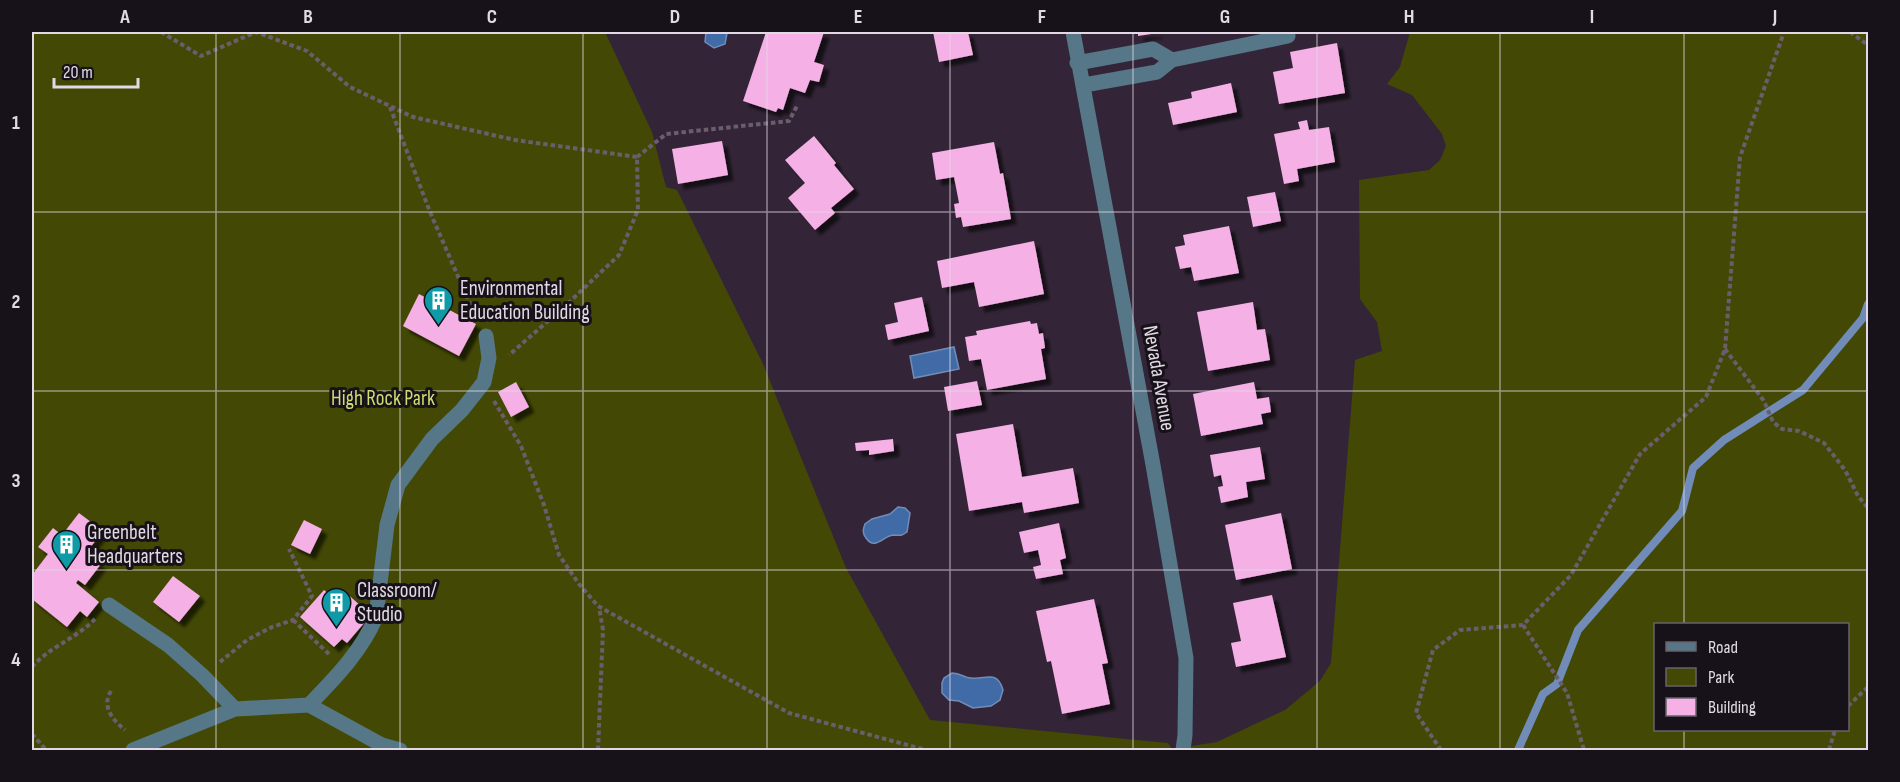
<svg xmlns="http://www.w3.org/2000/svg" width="1900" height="782" viewBox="0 0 1900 782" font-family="'Sofia Sans Condensed',sans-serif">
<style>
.green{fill:#434904;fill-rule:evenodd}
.water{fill:#416ba6;stroke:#718cb9;stroke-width:1.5}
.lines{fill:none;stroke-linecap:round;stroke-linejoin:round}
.stream{stroke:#718cb9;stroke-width:8}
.building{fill:#f5b0e5;filter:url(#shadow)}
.path{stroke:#6a5e6d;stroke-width:4;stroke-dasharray:4.5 3;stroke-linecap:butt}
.minor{stroke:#557787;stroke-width:15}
.grid{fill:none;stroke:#e2d9e4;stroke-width:1.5;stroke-opacity:0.55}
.labels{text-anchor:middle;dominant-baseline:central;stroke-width:6;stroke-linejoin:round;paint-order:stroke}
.poi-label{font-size:21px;fill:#e2d9e4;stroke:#171119;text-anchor:start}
.street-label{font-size:21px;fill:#e2d9e4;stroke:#171119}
.park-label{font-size:21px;fill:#cfdd70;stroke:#171119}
.neatline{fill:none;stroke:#e2d9e4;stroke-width:2}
.grid-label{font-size:20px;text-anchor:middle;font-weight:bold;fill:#e2d9e4}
</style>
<defs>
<filter id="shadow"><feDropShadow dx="5.5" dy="5.5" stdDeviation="1.5" flood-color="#0009"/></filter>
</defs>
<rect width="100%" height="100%" fill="#332537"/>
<path class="green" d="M32 32H605L652 132 666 187 677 190 763 364 846 568 930 720 1168 743 1172 749 1217 742 1285 710 1320 681 1331 663 1355 360 1382 351 1377 322 1360 299 1359 180 1429 170 1440 160 1446 146 1442 134 1412 95 1387 84 1400 67 1410 32H1868V750H32ZM1656 624H1848V730H1656Z"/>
<path class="water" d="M706 32H730L727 33 725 44 714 48 705 42Z
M954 347 959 369 914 378 910 356Z
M898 507 905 508 910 513 907 532C900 537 899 535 893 535 883 536 875 551 866 538 862 533 863 529 865 524L872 519 890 514Z
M952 673C961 673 964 678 971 678 985 680 997 669 1003 690L1000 700 991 706 973 708 959 701 949 700 942 693V683L944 678Z"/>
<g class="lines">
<path class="stream" d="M1518 750 1543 694 1557 684 1578 630 1682 511 1693 468 1724 440 1803 390 1863 318 1868 304"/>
</g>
<path class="building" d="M766 32H824L814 62 824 65 819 82 810 80 805 93 790 88 783 110 778 108 776 112 743 101Z
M933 32H968L973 55 939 62Z
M1138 32H1158V33L1138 36Z
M1337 43 1345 93 1279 104 1273 72 1293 68 1290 52Z
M1231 83 1237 112 1173 125 1168 103 1192 98 1191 92Z
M1307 120 1309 130 1329 127 1335 162 1297 169 1299 181 1284 184 1274 134 1300 129 1298 122Z
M814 136 836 163 834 165 854 189 831 208 835 213 815 230 788 198 805 183 785 160Z
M722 141 728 175 678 184 672 149Z
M994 142 1000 174 1003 173 1011 219 963 227 961 217 956 218 954 204 959 203 954 177 936 180 932 153Z
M1275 192 1281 221 1253 227 1247 197Z
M1229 226 1239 273 1194 281 1191 267 1180 269 1175 247 1185 245 1183 235Z
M1034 241 1044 294 979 307 974 282 942 288 937 261Z
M419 294 476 324 459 356 403 326Z
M922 297 929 331 888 340 885 325 898 322 894 303Z
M1253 302 1257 330 1265 329 1270 360 1208 371 1197 312Z
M1030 321 1031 324 1037 323 1039 334 1043 333 1045 348 1041 349 1046 379 987 390 981 359 969 361 965 337 977 335 976 331Z
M977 381 982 405 948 411 944 387Z
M516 382 529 407 511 417 498 392Z
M1254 382 1257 399 1269 397 1271 412 1261 414 1263 424 1201 436 1193 394Z
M1013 424 1022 477 1073 468 1079 503 1024 513 1022 502 969 511 956 434Z
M893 439 894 451 869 455V450L856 451 855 443Z
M1260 447 1265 479 1246 482 1248 497 1221 503 1218 487 1223 486 1221 475 1214 477 1210 455Z
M79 513 103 531 86 553 101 564 85 585 78 580 76 583 99 602 87 617 80 611 67 627 32 599V575L48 554 38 547 53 528 62 535Z
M1281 513 1292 569 1236 580 1225 525Z
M304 520 322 529 310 554 291 545Z
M1059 523 1066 558 1060 560 1063 574 1036 579 1033 567 1041 565 1038 550 1024 553 1019 532Z
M173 576 200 596 179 622 153 602Z
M324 590 336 600 344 591 371 615 347 643 342 639 334 647 300 617Z
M1272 595 1286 657 1236 667 1231 643 1241 641 1233 603Z
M1094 599 1108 663 1102 664 1110 704 1062 714 1051 661 1047 662 1036 611Z"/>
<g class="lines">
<path class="path" d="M161 32 201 56 256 32 307 51 350 87 413 117 515 140 637 157 638 210 619 255 563 308 509 355
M1850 32 1868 45
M390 107 430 212 470 304 479 318
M637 157 666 134 789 121 798 104
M1725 349 1764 401 1773 422 1782 429 1799 431 1824 443 1845 470 1858 496 1868 508
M494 401 521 446 544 505 559 555 579 584 598 606 789 713 926 750
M293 620 330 655
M1523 625 1567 693 1584 750
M220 662 247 640 272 627 293 620 312 596 289 549
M32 667C49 647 77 638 95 619
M111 691C101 707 113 720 125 730
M1848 706 1868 687
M32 734 46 750
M598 750 603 630 599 607
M1441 750 1416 713 1433 650 1460 630 1523 625 1571 575 1640 454 1706 397 1725 349 1740 157 1784 32
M1829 750 1835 730"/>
<path class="minor" d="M1073 32 1153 465 1186 658 1185 735 1183 750
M1077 63 1153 49 1172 60 1288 36
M1084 85 1157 72 1172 60
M109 605 168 645 202 675 235 709
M309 705C335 678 361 652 376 617L387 525 398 485 432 439 462 410 484 382 489 358 486 336
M133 750 235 709 309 705 382 745 400 750"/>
</g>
<path class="grid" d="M216 32V750M400 32V750M583 32V750M767 32V750M950 32V750M1133 32V750M1317 32V750M1500 32V750M1684 32V624M32 212H1868M32 391H1868M32 570H1868M1684 730V750"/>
<defs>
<symbol id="building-pin" viewBox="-11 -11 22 30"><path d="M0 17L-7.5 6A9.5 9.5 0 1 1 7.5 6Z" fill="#0f9aa8" stroke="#171119"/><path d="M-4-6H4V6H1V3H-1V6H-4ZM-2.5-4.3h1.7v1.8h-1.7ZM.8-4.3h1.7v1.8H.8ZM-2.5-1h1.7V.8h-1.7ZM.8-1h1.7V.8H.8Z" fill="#fff"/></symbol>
</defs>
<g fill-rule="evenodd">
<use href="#building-pin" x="422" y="284" width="33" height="45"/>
<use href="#building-pin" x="50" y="528" width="33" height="45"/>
<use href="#building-pin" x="320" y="586" width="33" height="45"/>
</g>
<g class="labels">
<g class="poi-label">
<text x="460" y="288">Environmental<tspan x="460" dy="24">Education Building</tspan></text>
<text x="87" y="532">Greenbelt<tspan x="87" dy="24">Headquarters</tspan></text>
<text x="357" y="590">Classroom/<tspan x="357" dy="24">Studio</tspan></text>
</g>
<g class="street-label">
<text transform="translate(1159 378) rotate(80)">Nevada Avenue</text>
</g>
<g class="park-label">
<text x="383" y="398">High Rock Park</text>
</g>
</g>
<rect width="1900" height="782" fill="none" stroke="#171119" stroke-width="66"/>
<rect x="1654" y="623" width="195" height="108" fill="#171119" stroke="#68616a" stroke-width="1.5"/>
<rect x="1666" y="642" width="30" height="9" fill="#557787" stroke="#68616a" stroke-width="1.5"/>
<text x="1708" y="653" font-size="18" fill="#e2d9e4">Road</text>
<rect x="1666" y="668" width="30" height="18" fill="#434904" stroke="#68616a" stroke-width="1.5"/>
<text x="1708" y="683" font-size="18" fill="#e2d9e4">Park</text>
<rect x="1666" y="698" width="30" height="18" fill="#f5b0e5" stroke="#68616a" stroke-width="1.5"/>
<text x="1708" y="713" font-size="18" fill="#e2d9e4">Building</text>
<path d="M54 78v9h84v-9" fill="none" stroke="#e2d9e4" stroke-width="3"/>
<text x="63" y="78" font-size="18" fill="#e2d9e4" stroke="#171119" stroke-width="4.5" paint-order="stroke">20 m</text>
<rect x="33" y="33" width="1834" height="716" class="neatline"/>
<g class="grid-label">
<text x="125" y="23">A</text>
<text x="308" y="23">B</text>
<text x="492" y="23">C</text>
<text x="675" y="23">D</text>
<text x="858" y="23">E</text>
<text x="1042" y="23">F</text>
<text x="1225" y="23">G</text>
<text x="1409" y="23">H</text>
<text x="1592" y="23">I</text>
<text x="1775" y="23">J</text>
<text x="16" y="129">1</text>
<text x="16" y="308">2</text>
<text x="16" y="487">3</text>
<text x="16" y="666">4</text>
</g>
</svg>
